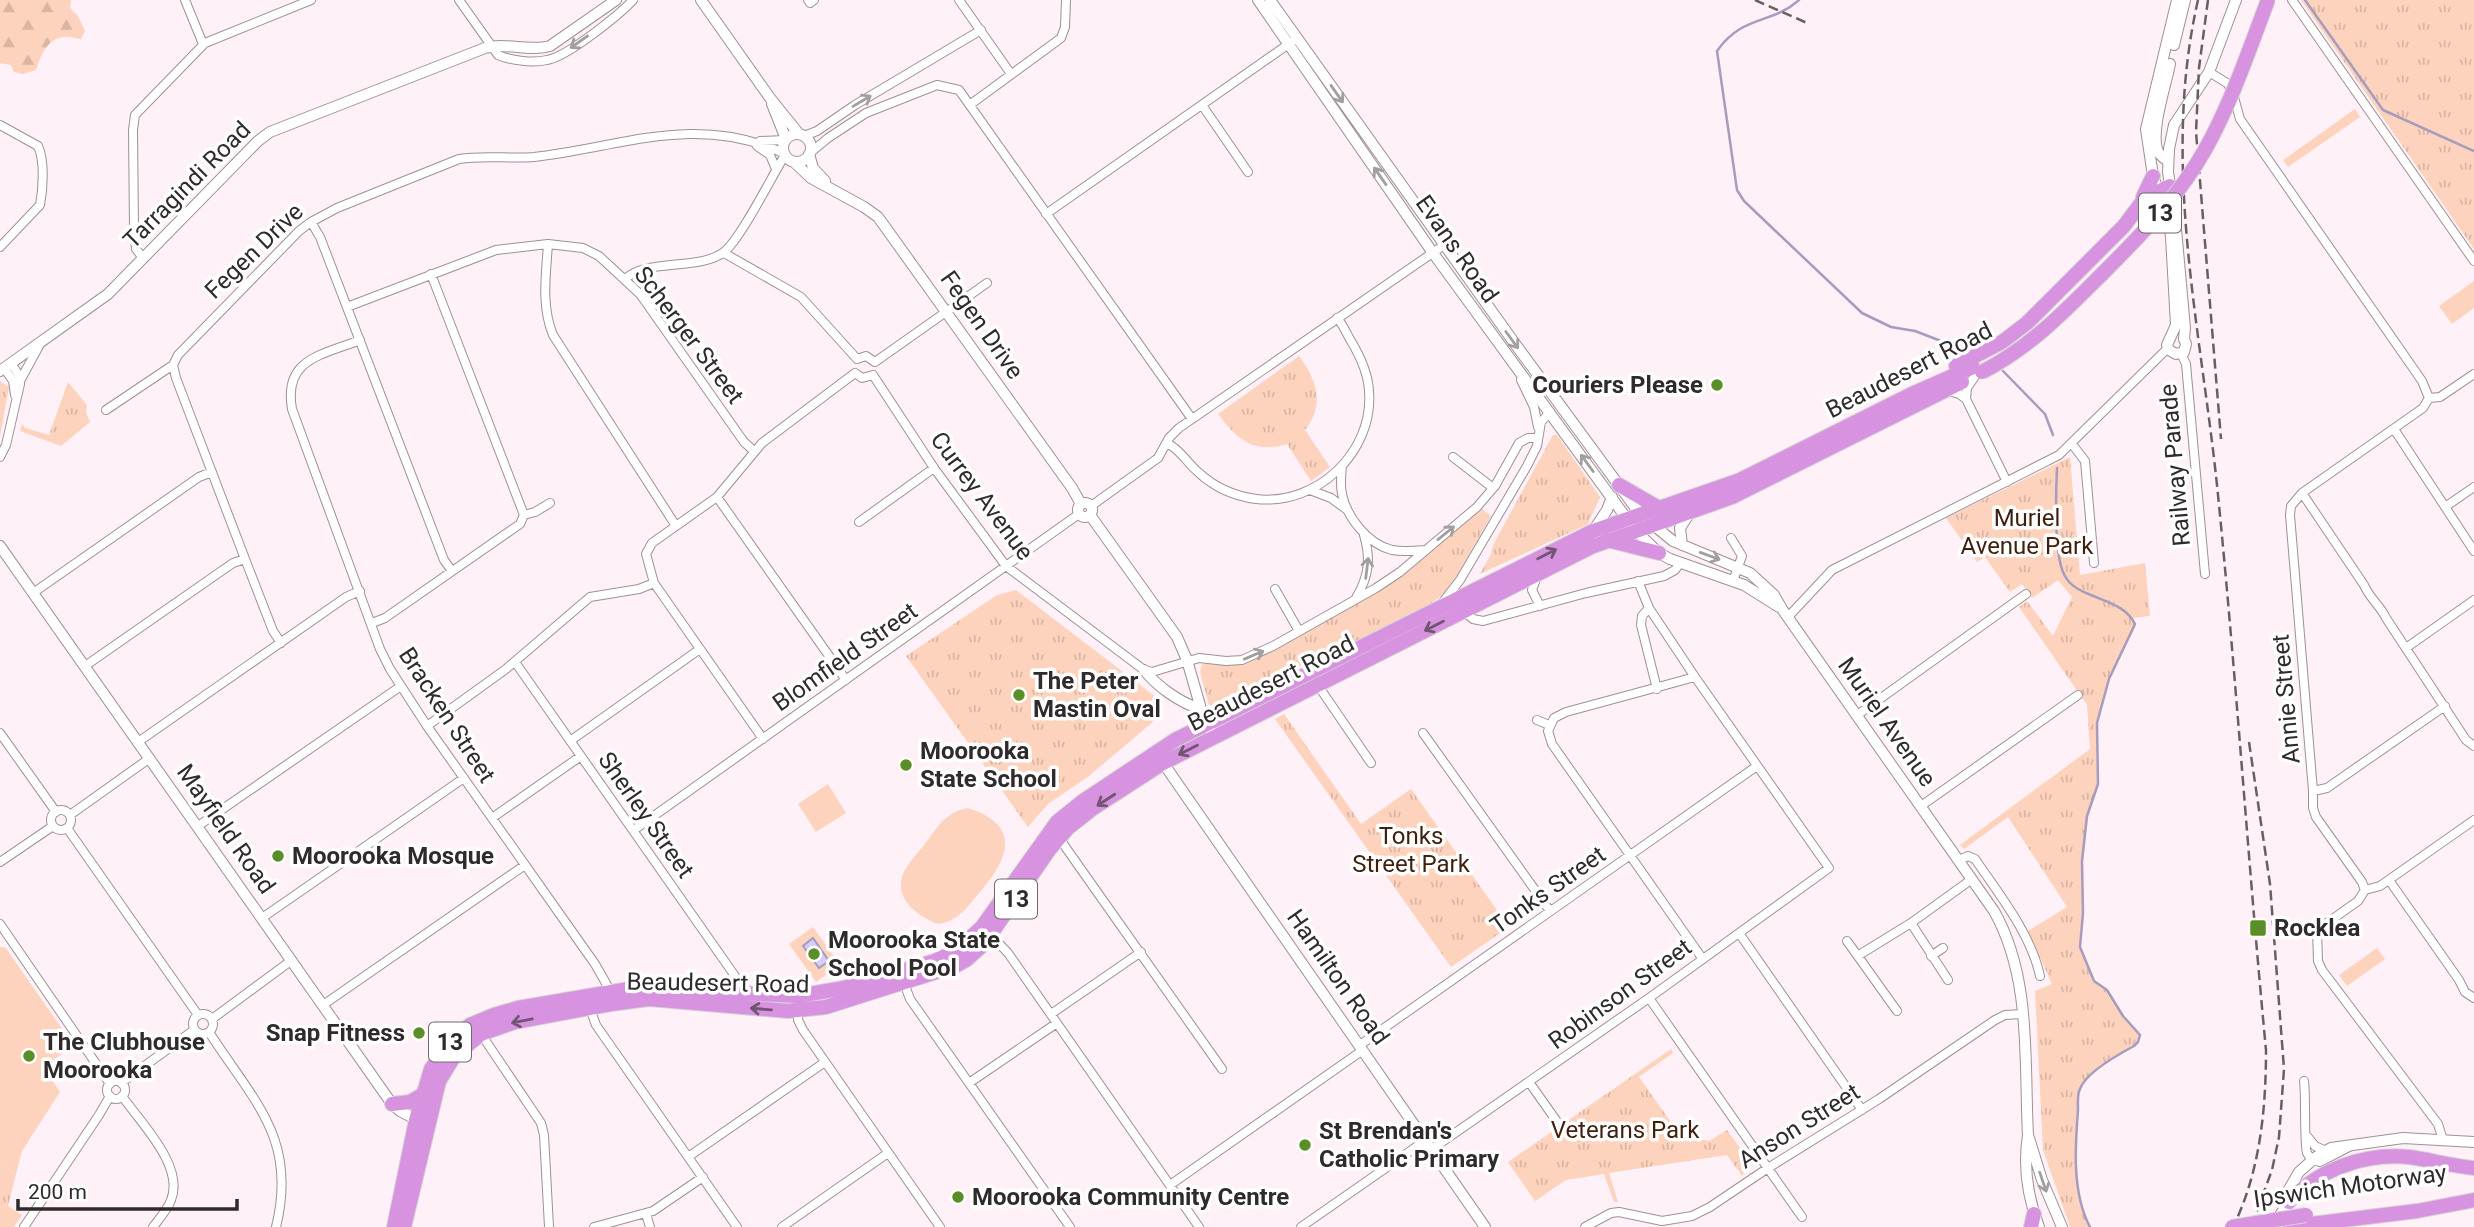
<svg xmlns="http://www.w3.org/2000/svg" width="2474" height="1227" viewBox="0 0 2474 1227" font-family="Roboto,sans-serif">
<style>
.grass{fill:#fed3bd}
.forest{fill:url(#forest-firs)}
.park{fill:url(#park-tufts)}
.water{fill:#d7cdfd;stroke:#a59cbe;stroke-width:2}
.lines{fill:none;stroke-linecap:round;stroke-linejoin:round}
.stream{stroke:#a59cbe;stroke-width:2.5}
.street-casing{stroke:#9d9196;stroke-width:10}
.secondary-casing{stroke:#9d9196;stroke-width:12}
.highway-casing{stroke:#d5d4d5;stroke-width:16}
.street{stroke:#fff;stroke-width:8}
.secondary{stroke:#fff;stroke-width:10}
.highway{stroke:#d793e0;stroke-width:14}
.rail{stroke:#676063;stroke-width:2.5;stroke-dasharray:10 5;stroke-linecap:butt}
.highway-bridge-casing{stroke:#d5d4d5;stroke-width:16;stroke-linecap:butt}
.highway-bridge{stroke:#d793e0;stroke-width:14}
.oneway{stroke:#a19fa0}
.oneway2{stroke:#725474}
.poi-dot{fill:#5a8e28;stroke:#fff;stroke-width:2.5}
.labels{text-anchor:middle;dominant-baseline:central;stroke-width:7;stroke-linejoin:round;paint-order:stroke}
.shield{fill:#fff;stroke:#6d6a6b;stroke-width:2}
.shield-label{font-size:23px;font-weight:bold;fill:#2f2a2c}
.street-label{font-size:24px;fill:#2f2a2c;stroke:#fff}
.poi-label{font-size:24px;font-weight:bold;fill:#2f2a2c;stroke:#fff;text-anchor:start}
.park-label{font-size:24px;fill:#3f1f0e;stroke:#fff}
</style>
<defs>
<pattern id="forest-firs" width="22" height="20" patternUnits="userSpaceOnUse" patternTransform="scale(1.75)"><rect width="22" height="20" fill="#fed3bd"/><path d="M5 1l3.5 6h-7zM16 11l3.5 6h-7z" fill="#dab5a3"/></pattern>
<pattern id="park-tufts" width="24" height="20" patternUnits="userSpaceOnUse" patternTransform="scale(1.75)"><rect width="24" height="20" fill="#fed3bd"/><path d="M3 7l-1-3M5 7V3M7 7l1-3M15 17l-1-3M17 17v-4M19 17l1-3" fill="none" stroke="#dab5a3"/></pattern>
</defs>
<rect width="100%" height="100%" fill="#fff1f7"/>
<path class="grass" d="M2355 109 2360 117 2288 167 2283 160Z
M2474 281V308L2452 324 2439 306Z
M828 784 846 813 816 832 798 804Z
M968 808C1021 825 1010 857 980 892 967 907 959 921 938 924 917 916 892 898 904 872 909 861 920 851 927 841 941 823 945 813 968 808Z
M813 927 840 965 816 982 789 944Z
M0 947H5L74 1046 43 1067 60 1092 22 1151 16 1174 0 1164Z
M2377 948 2385 959 2347 986 2339 975Z"/>
<path class="forest" d="M0 0H71L70 8 78 16 85 31 81 39C75 39 69 36 64 37 46 39 41 56 36 70L23 74 14 72 11 65 0 63Z"/>
<path class="park" d="M2301 0H2474V249Z
M1299 356C1317 380 1325 405 1305 430L1330 467 1311 481 1287 444C1253 454 1237 439 1218 414Z
M0 381 9 387 0 436Z
M68 382 87 405 86 413 90 422 61 446 20 431 22 424 25 428 49 435Z
M1553 435H1557L1600 497 1588 524 1480 574 1491 554 1493 545Z
M2070 457 2080 575 2145 563 2150 616 2132 618 2135 624 2134 630 2109 678 2097 723 2098 784 2087 816 2082 860 2083 913 2080 947 2094 981 2107 990 2123 1016 2140 1035 2138 1042C2123 1053 2087 1071 2080 1089 2077 1095 2078 1104 2078 1110 2075 1148 2072 1193 2090 1227H2070L2043 1150 2035 991 2052 984 2028 931 2067 907 2008 817 1964 849 1960 845 2090 749 2087 705 2019 607 2027 601 2053 636 2072 597 2058 580 2032 598 2022 584 2010 592 1985 557 1977 562 1946 518Z
M1481 508 1491 516 1448 591 1430 604 1409 617 1215 706 1209 705 1200 672 1202 664 1243 663 1280 646 1398 578Z
M1016 590 1161 701 1155 720 1089 776 1048 804 1028 827 906 656 997 595Z
M1284 714 1361 824 1411 789 1509 927 1451 967 1275 719Z
M1671 1049 1673 1053 1639 1077 1680 1135 1709 1141 1727 1130 1748 1159 1750 1166 1742 1176 1727 1155 1609 1173 1618 1202H1614L1604 1174 1566 1180 1535 1201 1508 1162Z
M0 1164 16 1174 8 1206 22 1215 14 1227H0Z"/>
<path class="water" d="M813 938 829 961 819 968 803 946Z"/>
<g class="lines">
<path class="stream" d="M1799 0C1771 25 1743 14 1717 51L1737 190 1744 201 1862 313 1891 327 1915 331 1967 351
M2305 0 2383 110 2474 151
M2003 371 2045 414 2053 435
M2057 468C2056 492 2053 557 2065 576 2070 586 2081 591 2091 595 2107 602 2127 607 2135 624L2109 679 2097 723 2098 784 2087 816 2082 861 2083 913 2080 947 2094 981 2107 990 2123 1016 2140 1035 2138 1042 2134 1046C2119 1054 2086 1072 2080 1089 2077 1094 2078 1104 2078 1110 2075 1148 2072 1193 2090 1227"/>
<defs>
<path id="street" d="M185 0 203 44
M459 0 498 55C511 61 534 63 547 60 567 57 619 15 633 0
M808 0 810 3 814 0
M959 0 1011 74
M2292 0 2474 261
M2209 72 2227 83 2232 90 2240 119 2422 381 2429 398
M971 104 1061 38 1065 27 1066 0
M1202 105 1248 172
M0 125 38 146C45 161 43 189 40 205L0 247
M804 136 817 131 855 105 981 30
M760 141 785 140
M757 146 770 155 776 169
M810 153 828 138 866 113 937 85 959 90 1192 419
M1046 214 1293 41
M311 222 320 237 444 560 452 571
M548 244C546 275 541 306 553 335L676 526
M724 253 801 297 857 359
M143 258 136 249 134 228 133 130 135 115 205 43 311 0
M431 274 524 515
M625 279C648 258 699 271 724 252 740 240 772 176 785 155
M347 307 496 250 548 244 583 248 599 256 640 294 744 442 754 451
M360 340C323 355 283 358 292 409L380 649 390 669 427 726 595 964 607 985 610 996
M2181 353 2186 364 2205 574
M857 359 866 356 875 362
M875 362 987 283
M4 368 13 381 15 395
M855 373 862 378 873 375
M873 375 934 468 1006 566 1144 670 1152 672 1199 658 1226 661 1242 660 1273 646 1376 588 1400 572 1477 507 1495 486 1519 443 1528 438H1538
M1521 380 1534 407 1538 427
M20 381 40 344
M1948 391 1959 394 1966 399 2007 482
M1966 399 1967 388 1976 375
M106 410 173 365
M2394 429 2474 551
M1167 443C1181 450 1186 462 1198 472 1214 487 1234 496 1256 499 1317 506 1374 452 1369 391 1368 372 1360 356 1351 341 1346 333 1343 324 1337 318
M2072 444 2085 461 2094 563
M0 457 6 445 20 384V377L11 363
M1453 457 1493 488
M1342 466C1341 476 1340 485 1342 494 1347 518 1368 544 1392 550 1403 552 1414 551 1425 550
M1310 490 1331 498 1346 509
M2302 493 2364 585C2370 599 2380 605 2386 618L2466 740 2474 746
M717 497 846 680
M1091 506 1158 458 1169 438 1179 428 1444 245
M2445 507 2474 487
M524 515 535 512 550 503
M859 522 934 468
M1731 538 1742 556 1733 581
M1538 574 1532 590 1540 606
M1275 589 1299 631
M33 593 199 477 212 472
M1356 598C1369 576 1371 559 1364 535
M1443 602 1460 580 1527 466 1537 446 1541 422 1550 412
M1649 608 1642 616 1641 625 1657 689
M1463 611 1473 619 1483 621 1586 593 1664 576 1675 570 1680 563
M1788 617 1832 570 2059 455 2168 348
M372 623 385 618 520 524 524 515
M281 643 273 631 245 559 176 378 173 365 178 355 299 231 311 222 337 208 459 159C484 155 509 159 534 157 622 147 696 113 783 153
M2406 648 2474 600
M515 662 735 976 738 993
M85 666 233 563 245 559
M1695 677 1566 712 1554 718 1548 731 1552 744 1702 958
M1317 684 1371 763
M1856 716 2026 594
M1537 720 1549 725
M427 726 506 669 590 597 639 589 654 583
M0 733 56 812
M1423 733 1550 911
M763 739 654 583 646 554 652 543 717 497 762 443 855 373
M570 741 700 649
M138 742 346 597 360 591
M2313 791 2327 788 2445 706
M1921 806 2078 695
M51 820a10 10 0 1 1 20 0a10 10 0 1 1-20 0Z
M70 815 150 758
M492 818 581 756
M198 826 401 686
M67 828 198 1015
M634 830 1079 514
M1059 838 1222 1069
M1959 860 1968 856 1975 859C1999 894 2031 934 2040 976
M0 862 53 826
M2389 880 2459 980 2465 992 2474 998
M2365 890 2362 882 2316 817 2313 808V791L2290 515 2291 506 2302 493 2423 408 2429 398 2440 397 2474 374
M2365 890 2358 901 2317 930 2318 961 2322 970 2438 1124 2443 1140
M2365 890 2380 886 2474 820
M262 918 464 778
M1911 923 1948 980
M0 924 110 1084
M1739 933 1862 1110
M990 934 1008 953 1199 1227
M1847 941 1897 1011
M1859 955 1911 923 1972 879
M1931 956 1943 948
M904 983 910 999 1070 1227
M1649 998 1802 1217
M323 1005 525 865
M589 1006 596 1025 737 1227
M798 1008V1020L803 1030 940 1227
M193 1024a10 10 0 1 1 20 0a10 10 0 1 1-20 0Z
M1051 1014 1141 952
M212 1019 292 960
M209 1032C253 1101 298 1138 276 1227
M481 1034 541 1123 544 1135 549 1227
M1360 1045 1757 766
M2304 1081C2306 1094 2304 1147 2307 1153 2310 1159 2314 1161 2320 1162L2349 1147
M107 1090a9 9 0 1 1 18 0a9 9 0 1 1-18 0Z
M1529 1082 1558 1123
M121 1083 194 1030
M969 1083 1057 1023
M122 1096C140 1122 185 1166 171 1200 168 1209 159 1219 153 1227
M2307 1136 2315 1146 2326 1151
M1432 1149 1649 998 1829 868 1695 677 1649 608 1638 581
M688 1157 825 1062
M1170 1185 1363 1050
M646 1214 650 1227
M24 1227 99 1115 110 1096
M594 1227 653 1211 703 1177
M782 1227 888 1153
M1301 1227 1426 1140
M1585 1227 1611 1213 1619 1212 1662 1221 1692 1216 1710 1207 1768 1168 1879 1099 1995 1020 2005 1015 2022 1014"/>
<path id="secondary" d="M701 0 770 98 799 134
M1258 0 1433 253 1635 530 1659 553 1670 559 1744 585 1779 607
M1270 0 1513 341 1640 514 1673 541 1750 573 1774 595 1782 609 1994 911C2032 978 2024 1061 2028 1135 2023 1166 2028 1198 2039 1227
M2177 0 2146 129 2153 176 2169 223 2171 237 2176 325 2167 345 2169 350 2176 354 2184 352 2186 344 2184 339 2185 328 2175 218 2168 172 2169 149 2174 125 2209 72 2236 0
M2174 45 2185 0
M772 104 786 139
M783 148a14 14 0 1 1 28 0a14 14 0 1 1-28 0Z
M809 154 813 168 825 181
M2168 161C2163 158 2159 155 2157 149 2151 128 2166 85 2170 64
M794 162 811 178 864 207 878 217 1072 488 1081 504
M0 371 108 294 258 141 270 132 485 48C506 42 528 52 550 46L616 0
M1078 510a7 7 0 1 1 14 0a7 7 0 1 1-14 0Z
M1090 515 1177 637 1187 660 1203 716 1210 730
M1593 531 1607 510 1612 497
M1682 545 1680 528 1691 511
M0 546 392 1104 400 1111 421 1122
M1144 670C1158 687 1179 702 1200 709
M1159 757 1485 1227
M2029 1138 2042 1180 2062 1227
M2275 1222 2289 1202 2288 1191 2299 1172 2316 1157 2331 1148 2403 1138 2474 1142"/>
<path id="highway" d="M2143 197 2153 176
M1956 366 2002 342 2027 323 2124 226 2145 198 2170 186
M1619 485 1659 508
M1607 540 1659 553
M392 1104 410 1102 422 1095
M2289 1202C2318 1169 2365 1153 2409 1157 2431 1160 2452 1166 2474 1168
M394 1227 416 1120 431 1069 451 1041 470 1025 494 1015 518 1008 635 988 798 996 844 988 935 961 955 952 982 927 1057 822 1083 801 1175 740 1593 531 1740 480 1912 394 1973 367
M404 1227 439 1081 455 1055 481 1034 515 1022 611 1004 649 999 788 1011 826 1007 955 966 966 960 984 944 1049 850 1068 828 1092 809 1163 763 1591 547 1732 497 1962 382
M2031 1227 2034 1214
M2286 1227 2417 1211 2474 1200"/>
</defs>
<use href="#street" class="street-casing"/>
<use href="#secondary" class="secondary-casing"/>
<use href="#highway" class="highway-casing"/>
<use href="#street" class="street"/>
<use href="#secondary" class="secondary"/>
<use href="#highway" class="highway"/>
<path class="rail" d="M1755 0 1807 23
M2198 0C2161 161 2200 324 2217 485 2236 673 2248 862 2266 1050 2266 1110 2260 1172 2233 1227
M2208 0 2199 68 2196 132 2221 439
M2249 742 2270 884 2284 1069 2279 1137 2272 1170 2251 1227"/>
<defs>
<path id="highway-bridge" d="M1982 372C2031 347 2067 309 2105 271 2143 233 2180 195 2206 148 2232 101 2249 50 2268 0
M2232 1227 2306 1215"/>
</defs>
<use href="#highway-bridge" class="highway-bridge-casing"/>
<use href="#highway-bridge" class="highway-bridge"/>
</g>
<defs><path id="oneway-shaft" d="M-6 0H5M1.5-3L5.5 0L1.5 3" fill="none" stroke-width="1.6" stroke-linecap="round" stroke-linejoin="round" transform="scale(1.75)"/></defs>
<g class="oneway">
<use href="#oneway-shaft" transform="translate(579 42) rotate(145)"/>
<use href="#oneway-shaft" transform="translate(1337 94) rotate(55)"/>
<use href="#oneway-shaft" transform="translate(862 101) rotate(-31)"/>
<use href="#oneway-shaft" transform="translate(1380 176) rotate(-125)"/>
<use href="#oneway-shaft" transform="translate(1512 340) rotate(54)"/>
<use href="#oneway-shaft" transform="translate(1587 463) rotate(-126)"/>
<use href="#oneway-shaft" transform="translate(1446 533) rotate(-39)"/>
<use href="#oneway-shaft" transform="translate(1710 556) rotate(20)"/>
<use href="#oneway-shaft" transform="translate(1367 568) rotate(-83)"/>
<use href="#oneway-shaft" transform="translate(1254 655) rotate(-23)"/>
<use href="#oneway-shaft" transform="translate(2043 1182) rotate(71)"/>
</g>
<g class="oneway2">
<use href="#oneway-shaft" transform="translate(1547 554) rotate(-27)"/>
<use href="#oneway-shaft" transform="translate(1434 626) rotate(153)"/>
<use href="#oneway-shaft" transform="translate(1188 750) rotate(153)"/>
<use href="#oneway-shaft" transform="translate(1106 800) rotate(147)"/>
<use href="#oneway-shaft" transform="translate(761 1009) rotate(-175)"/>
<use href="#oneway-shaft" transform="translate(522 1021) rotate(169)"/>
</g>
<g class="poi-dot">
<circle cx="1717" cy="385" r="7"/>
<circle cx="1019" cy="695" r="7"/>
<circle cx="906" cy="765" r="7"/>
<circle cx="278" cy="856" r="7"/>
<rect x="2249" y="919" width="18" height="18" rx="3.5"/>
<circle cx="814" cy="954" r="7"/>
<circle cx="419" cy="1033" r="7"/>
<circle cx="29" cy="1056" r="7"/>
<circle cx="1305" cy="1145" r="7"/>
<circle cx="958" cy="1197" r="7"/>
</g>
<g class="labels">
<g class="shield">
<rect x="2139" y="193.5" width="42" height="39" rx="5"/>
<rect x="995" y="879.5" width="42" height="39" rx="5"/>
<rect x="429" y="1022.5" width="42" height="39" rx="5"/>
</g>
<g class="shield-label">
<text x="2160" y="213">13</text>
<text x="1016" y="899">13</text>
<text x="450" y="1042">13</text>
</g>
<g class="street-label">
<text transform="translate(187 185) rotate(-45)">Tarragindi Road</text>
<text transform="translate(1457 249) rotate(55)">Evans Road</text>
<text transform="translate(254 251) rotate(-44)">Fegen Drive</text>
<text transform="translate(982 325) rotate(55)">Fegen Drive</text>
<text transform="translate(689 335) rotate(53)">Scherger Street</text>
<text transform="translate(1909 370) rotate(-27)">Beaudesert Road</text>
<text transform="translate(2175 465) rotate(-95)">Railway Parade</text>
<text transform="translate(982 496) rotate(53)">Currey Avenue</text>
<text transform="translate(845 657) rotate(-35)">Blomfield Street</text>
<text transform="translate(1271 683) rotate(-27)">Beaudesert Road</text>
<text transform="translate(2286 699) rotate(-95)">Annie Street</text>
<text transform="translate(447 715) rotate(57)">Bracken Street</text>
<text transform="translate(1887 722) rotate(55)">Muriel Avenue</text>
<text transform="translate(646 815) rotate(55)">Sherley Street</text>
<text transform="translate(226 829) rotate(55)">Mayfield Road</text>
<text transform="translate(1548 890) rotate(-35)">Tonks Street</text>
<text transform="translate(1338 977) rotate(55)">Hamilton Road</text>
<text transform="translate(718 983) rotate(1)">Beaudesert Road</text>
<text transform="translate(1620 994) rotate(-36)">Robinson Street</text>
<text transform="translate(1799 1126) rotate(-32)">Anson Street</text>
<text transform="translate(2350 1186) rotate(-8)">Ipswich Motorway</text>
</g>
<g class="poi-label">
<text x="1703" y="385" text-anchor="end">Couriers Please</text>
<text x="1033" y="681">The Peter<tspan x="1033" dy="28">Mastin Oval</tspan></text>
<text x="920" y="751">Moorooka<tspan x="920" dy="28">State School</tspan></text>
<text x="292" y="856">Moorooka Mosque</text>
<text x="2274" y="928">Rocklea</text>
<text x="828" y="940">Moorooka State<tspan x="828" dy="28">School Pool</tspan></text>
<text x="405" y="1033" text-anchor="end">Snap Fitness</text>
<text x="43" y="1042">The Clubhouse<tspan x="43" dy="28">Moorooka</tspan></text>
<text x="1319" y="1131">St Brendan's<tspan x="1319" dy="28">Catholic Primary</tspan></text>
<text x="972" y="1197">Moorooka Community Centre</text>
</g>
<g class="park-label">
<text x="2027" y="518">Muriel<tspan x="2027" dy="28">Avenue Park</tspan></text>
<text x="1411" y="836">Tonks<tspan x="1411" dy="28">Street Park</tspan></text>
<text x="1625" y="1130">Veterans Park</text>
</g>
</g>
<path d="M18 1199v10h219v-10" fill="none" stroke="#2f2a2c" stroke-width="3.5"/>
<text x="28" y="1199" font-size="21" fill="#2f2a2c" stroke="#ffffff" stroke-width="5" paint-order="stroke">200 m</text>
</svg>
